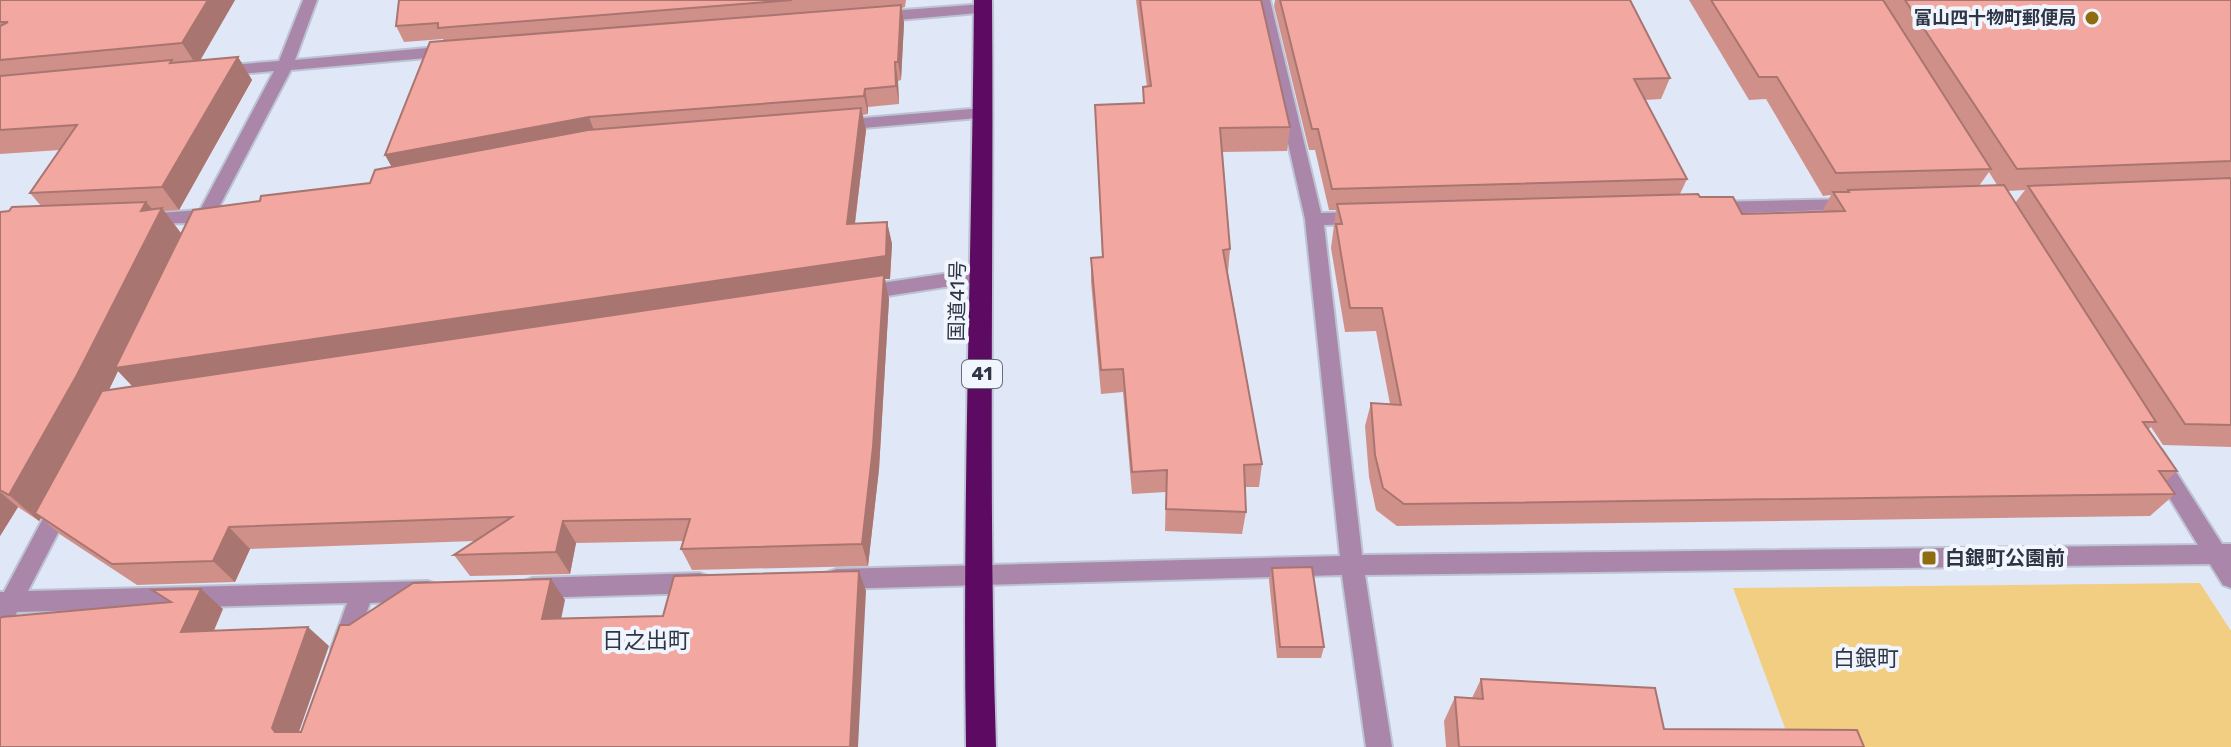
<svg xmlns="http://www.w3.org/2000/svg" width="2231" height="747" viewBox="0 0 2231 747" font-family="Rubik,'Noto Sans JP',sans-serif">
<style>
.green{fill:#f2ce82}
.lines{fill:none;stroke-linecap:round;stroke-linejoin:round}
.minor-casing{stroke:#bcc4d3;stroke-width:4}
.highway-casing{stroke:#bcc4d3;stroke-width:4}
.minor{fill:#aa86ab;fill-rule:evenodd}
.highway{fill:#5c0a62;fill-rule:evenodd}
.wall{fill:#d0908a;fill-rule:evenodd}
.shaded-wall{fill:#a97570}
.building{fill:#f2a7a0;stroke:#a97570;stroke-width:2}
.poi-dot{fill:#8e6c0f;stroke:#f1f5fd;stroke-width:3}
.labels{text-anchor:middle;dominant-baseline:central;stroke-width:8;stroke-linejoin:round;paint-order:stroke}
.far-poi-label{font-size:18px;font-weight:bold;fill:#2e3544;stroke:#f1f5fd;text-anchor:end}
.shield{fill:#f1f5fd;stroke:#686f7c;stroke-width:2}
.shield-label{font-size:18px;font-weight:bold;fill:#2e3544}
.street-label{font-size:20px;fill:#2e3544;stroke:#f1f5fd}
.poi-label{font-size:20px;font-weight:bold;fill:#2e3544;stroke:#f1f5fd;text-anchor:start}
.neighbourhood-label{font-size:22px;fill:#2e3544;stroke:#f1f5fd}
</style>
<rect width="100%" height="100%" fill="#e0e8f7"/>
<path class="green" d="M2200 583 2231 631V747H1792L1733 588Z"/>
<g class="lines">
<defs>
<path id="minor" d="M303 0H317L295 60 449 46 457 51 449 56 291 70 218 209 225 215 222 219 211 221 206 230H194L193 223 138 224 135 220 144 214 200 210 274 71 218 76 210 71 218 66 279 61Z
M1256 0H1270L1321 213 1362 212 1371 218 1362 224 1324 225 1362 555 2198 545 2144 456 2148 450 2155 447 2162 450 2222 544H2231V588L2223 585 2210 564 1365 575 1392 747H1366L1342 575 836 589 828 586 825 579 828 572 836 569 1340 556 1305 219Z
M984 4 992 9 989 12 876 22 868 17 876 12Z
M983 108 989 109 991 113 989 117 840 130 832 125 840 120Z
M1853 199 1859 201 1862 205 1859 209 1714 214 1705 208 1714 202Z
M983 268 992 275 990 280 861 300 852 293 861 286Z
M63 493 71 496 74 502 28 591 428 581 436 584 439 591 436 598 428 601 370 603 351 657 343 660 335 657 331 649 347 603 17 612 8 629 0 632V592H4L55 496Z
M700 573 708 576 711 583 708 590 700 593 532 598 524 595 521 588 524 581 532 578Z"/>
<path id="highway" d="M974 0H992C994 249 988 498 996 747H966C962 498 972 249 974 0Z"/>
</defs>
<use href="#minor" class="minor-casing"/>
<use href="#highway" class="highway-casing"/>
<use href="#minor" class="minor"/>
<use href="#highway" class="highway"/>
</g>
<path class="wall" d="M0 0H235L200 60 238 57 252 80 179 210 164 211 181 233 260 201 370 183 392 167 444 41 443 39 404 42 396 26 399 0H906L905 7 902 8 904 23 901 80 898 81 899 104 868 107V114L863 115 866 130 855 224 887 222 892 244 890 279H885L889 299 879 469 868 566 692 570 681 549 684 541 576 543 570 574 470 576 454 555 475 541 250 549 235 582 137 585 61 535 41 518 39 521 18 507 0 536V212L41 206 30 193 60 150 0 154ZM118 371 132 386 109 390Z
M1136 0H1261L1290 127 1287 151 1222 152 1230 249 1228 273 1262 464 1259 487H1245L1246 512 1242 534 1165 531 1166 492 1132 494 1123 392 1101 394 1091 282V258L1102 257 1095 105 1143 103V87H1147Z
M1275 0H1630L1670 78 1661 99 1645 100 1687 179 1680 194 1700 197 1742 214 1822 212 1831 195 1823 196 1766 99 1749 100 1689 0H2231V447L2163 445 2151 427 2148 430 2177 471 2166 481 2175 494 2150 516 1397 526 1376 510 1369 477 1365 426 1371 403 1390 404 1376 331 1345 332 1331 248 1336 210H1329L1315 150H1309L1274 6ZM1989 172 1997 185 1979 186ZM2025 190 2015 203 2007 191Z
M1272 568 1324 647 1321 658H1277L1269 580Z
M1481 679 1664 729 1864 747H1446L1444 721 1455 697 1472 698Z"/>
<path class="shaded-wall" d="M208 0H235L197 66 182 43Z
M901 5 904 23 901 80 898 62Z
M238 57 252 80 179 210 162 187Z
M895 62 898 81 899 104 896 86Z
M865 89 868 107V114L864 96Z
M861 108 866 130 852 246 847 224Z
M589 117 596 136 395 173 385 155Z
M146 202 158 216 162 208 183 236 120 368 887 222 892 244 890 279H885L889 299 879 469 868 566 862 544 136 390 118 371 103 402 35 513 41 518 39 521 9 495 141 211Z
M0 492 18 507 0 536Z
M563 521 576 543 570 574 556 552Z
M229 527 250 549 235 582 213 561Z
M859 571 866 591 858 747H850Z
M551 579 565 600 557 639 542 619Z
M201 589 223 609 205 652 181 632Z
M308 627 329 646 294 746 275 732 272 728Z"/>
<path class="building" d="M0 0H208L182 43 0 60V26L8 22H0Z
M399 0H792L438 28V23L396 26Z
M1140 0H1261L1290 127 1220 128 1230 249 1223 250 1262 464 1244 465 1246 512 1166 509 1167 470 1132 472 1123 369 1101 370 1091 258 1103 257 1095 105 1144 103 1143 87 1151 86Z
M1280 0H1630L1670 78 1634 79 1687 179 1332 189 1318 129H1312Z
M1711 0H1883L1991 169 1836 173 1777 77H1759Z
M1905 0H2231V161L2017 169Z
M901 5 898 62H895L896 86 865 89 864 96 589 117 385 155 430 42Z
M238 57 162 187 30 193 77 125 0 130V76L172 60 170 63Z
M861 108 847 224 887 222 886 256 115 368 193 210 260 201 261 196 370 183 375 170 588 130Z
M2231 178V425L2185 424 2028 186Z
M2004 185 2156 422H2143L2177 471H2159L2175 494 1404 504 1383 488 1375 455 1371 403 1401 405 1382 308H1350L1336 224H1342L1337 204 1698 194 1700 197H1733L1742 214 1845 211 1833 192H1849L1848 190Z
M146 202 141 211 162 208 77 375 9 495 0 490V212L9 211 12 207Z
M884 275 873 447 862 544 681 549 690 519 563 521 556 552 454 555 512 517 229 527 213 561 112 564 35 513 102 391Z
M1312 567 1324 647H1280L1272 568Z
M859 571 850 747H0V618L2 617 171 602 152 590 201 589 181 632 308 627 272 728 275 732H301L340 625H349L413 583 551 579 542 619 663 616 674 576Z
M1481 679 1655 688 1664 729 1857 730 1864 747H1459L1455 697 1483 699Z"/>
<g class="poi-dot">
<circle cx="2092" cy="18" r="8"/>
<rect x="1921" y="550" width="16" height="16" rx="4"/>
</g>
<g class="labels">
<g class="far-poi-label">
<text x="2076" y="18">富山四十物町郵便局</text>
</g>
<rect class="shield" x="962" y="360" width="40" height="28" rx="6"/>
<g class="shield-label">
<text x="982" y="374">41</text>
</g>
<g class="street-label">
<text transform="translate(957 301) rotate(-89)">国道41号</text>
</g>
<g class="poi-label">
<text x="1945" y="558">白銀町公園前</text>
</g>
<g class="neighbourhood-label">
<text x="646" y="640">日之出町</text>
<text x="1866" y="658">白銀町</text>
</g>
</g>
</svg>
